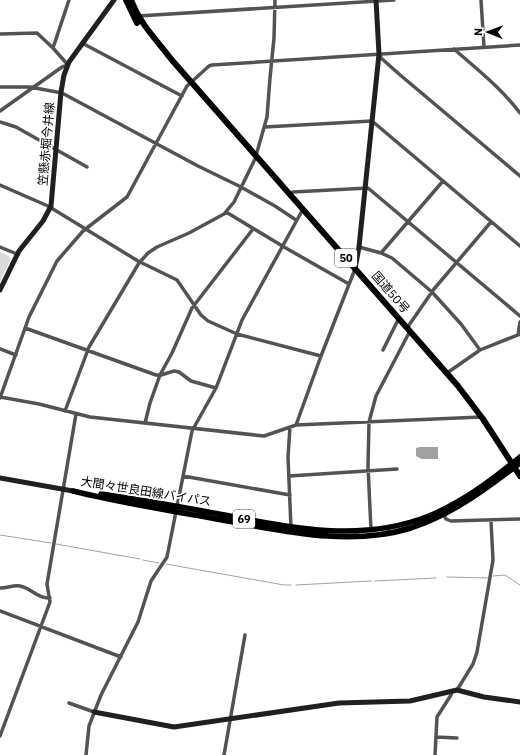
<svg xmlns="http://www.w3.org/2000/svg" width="520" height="755" viewBox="0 0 520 755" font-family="'IBM Plex Sans','Noto Sans JP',sans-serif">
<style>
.green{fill:#dadada}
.water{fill:#a1a1a1}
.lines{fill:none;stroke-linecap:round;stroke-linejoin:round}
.stream{stroke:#a1a1a1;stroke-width:1}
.street{stroke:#535353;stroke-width:3.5}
.secondary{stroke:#202020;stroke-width:5}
.primary{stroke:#000;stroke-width:5.5}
.highway{stroke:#000;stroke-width:6}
.labels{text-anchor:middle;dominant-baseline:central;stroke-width:3.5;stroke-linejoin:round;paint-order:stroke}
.shield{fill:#fff;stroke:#4c4c4c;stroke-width:1}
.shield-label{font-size:11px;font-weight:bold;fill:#000}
.street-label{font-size:12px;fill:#000;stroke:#fff}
</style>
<rect width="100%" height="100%" fill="#fff"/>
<path class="green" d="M0 252 9 256 10 260 0 282Z"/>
<path class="water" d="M420 447H438V459H422L416 456V448Z"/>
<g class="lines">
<path class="stream" d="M0 535 51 543
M56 544 140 559
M143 560 159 563
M166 564 284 585H291
M493 576 505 575 520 585
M447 577 488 578
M375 581 436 578
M296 585 371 581"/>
<path class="street" d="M481 0 484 47
M138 16 394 0
M0 34 37 33 53 48 68 65 62 67 0 111
M82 43 182 96
M53 48 69 0
M454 49C478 70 501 88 520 113
M380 55 381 58 399 74 520 176
M0 87H30L62 93 198 166 241 187 275 206 296 220
M0 122 16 127 87 167
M265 127 372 121 520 246
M0 185 48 206 138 261 177 280 201 315 208 321 237 334 321 356
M289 194 293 192 368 188 520 316
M226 212 284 247 349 284
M0 247 17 254
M359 247 381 253 392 258 432 292 461 324 480 350
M381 253 443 181
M25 328 156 375H161L174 371 179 372 191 381 216 388
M407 328 434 289 491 222
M518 335 520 322
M0 349 16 355
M383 350 399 318
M447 373 480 350 520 334
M0 397 39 404 90 417 264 436 296 425 481 417
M0 398 29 317 57 261 83 231 127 197 187 86 209 66 212 65 520 45
M65 411 89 347 139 263 148 253 157 247 189 233 224 214 234 202 255 159 267 117 270 78 274 38 275 0
M145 423 150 403 160 375 172 353 192 308 253 229
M296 425 321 356 355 269
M290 427 288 457 291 528
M183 476 290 495
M289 476 397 469
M443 514 446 519 451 521 520 519
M371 530 368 466 369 422 376 396 410 331
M0 588C6 588 14 585 20 586 31 588 38 599 50 598
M0 611 121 657
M457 690 473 664 477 652 493 560 491 521
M69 703 94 712
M0 736 50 602 47 584 76 414
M436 737 457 738
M86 755 89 726 101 695 138 622 151 581 167 557 192 431 216 388 242 320 303 209
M224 755 245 635
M435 755 437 717 451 695 452 691"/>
<path class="secondary" d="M355 269 359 247 379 54 376 0
M0 290 19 251 43 221 51 206 61 92 64 75 69 62 114 0
M0 478 73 491
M94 712 174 727 339 703 410 701 457 690 484 697 520 702"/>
<path class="primary" d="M73 491C122 503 172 511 222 520 284 531 349 547 411 528 453 514 486 489 520 463
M101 494C144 500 187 508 230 516 297 529 363 542 429 516 463 502 492 480 520 457"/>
<path class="highway" d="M126 0 137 23
M131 0C140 24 156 39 171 59L458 386 483 419 520 476"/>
</g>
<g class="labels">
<g class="shield">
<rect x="335" y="249" width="22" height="18" rx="3"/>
<rect x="233" y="510" width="22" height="18" rx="3"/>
</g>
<g class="shield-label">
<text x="346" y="258">50</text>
<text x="244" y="519">69</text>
</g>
<g class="street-label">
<text transform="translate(46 144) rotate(-85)">笠懸赤堀今井線</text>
<text transform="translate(391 292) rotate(49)">国道50号</text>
<text transform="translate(146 491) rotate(9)">大間々世良田線バイパス</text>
</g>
</g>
<g transform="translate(488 32) rotate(271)" stroke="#ffffff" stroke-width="3" paint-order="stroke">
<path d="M0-3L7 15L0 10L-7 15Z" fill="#000000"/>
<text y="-6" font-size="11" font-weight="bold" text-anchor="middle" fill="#000000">N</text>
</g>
</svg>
